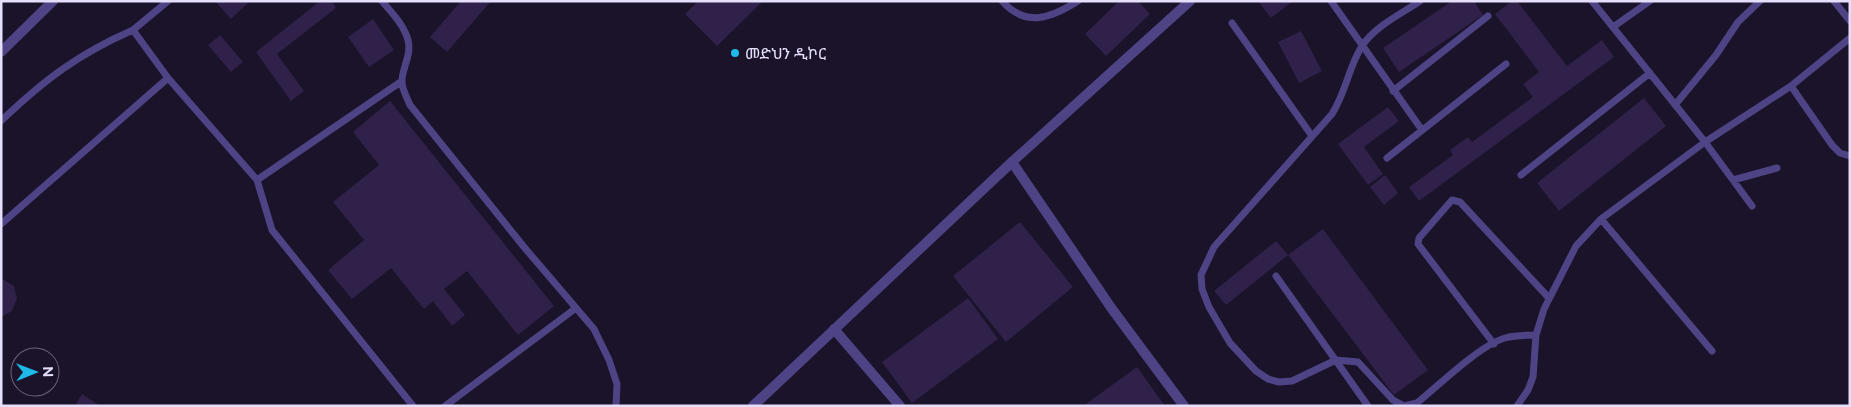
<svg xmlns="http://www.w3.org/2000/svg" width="1851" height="407" viewBox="0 0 1851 407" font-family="Raleway,'Noto Sans Ethiopic',sans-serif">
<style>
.building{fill:#2f2149}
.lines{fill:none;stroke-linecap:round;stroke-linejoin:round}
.lane{stroke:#4e4384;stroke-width:7}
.street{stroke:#4e4384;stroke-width:10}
.poi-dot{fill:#1dbaea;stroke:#1a1329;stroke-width:2}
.labels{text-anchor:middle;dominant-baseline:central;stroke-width:4;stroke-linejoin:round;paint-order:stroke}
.poi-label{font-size:16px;fill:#e6dffc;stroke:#1a1329;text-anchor:start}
</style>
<rect width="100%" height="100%" fill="#1a1329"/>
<path class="building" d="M215 1H246L248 3 231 19Z
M320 1H332L336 8 277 54 304 91 291 101 256 52Z
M461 1H491L447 52 430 37Z
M698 1H763L717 46 685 14Z
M1119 1H1138L1150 14 1106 56 1085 34Z
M1258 1H1293L1271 18Z
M1452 1H1474L1483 15 1399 72 1383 48Z
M1512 1H1517L1567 66 1602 40 1614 57 1419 201 1409 187 1453 155 1450 150 1468 137 1472 142 1533 97 1523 84 1539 72 1495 14Z
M373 19 394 50 369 67 348 37Z
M1301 31 1322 71 1299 83 1278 42Z
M220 35 243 62 231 72 208 45Z
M1644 98 1666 126 1559 211 1537 183Z
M390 101 554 306 518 335 467 271 444 289 465 315 452 326 433 301 424 309 391 268 352 299 328 270 364 240 333 202 379 165 353 132Z
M1388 107 1399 121 1364 147 1383 174 1368 185 1338 144Z
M1385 175 1398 193 1384 205 1370 187Z
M1020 222 1073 287 1006 342 953 276Z
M1323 229 1428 370 1394 395 1288 255Z
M1276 241 1288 255 1226 305 1214 291Z
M1 278 14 286 17 299 12 311 1 317Z
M968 298 998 339 912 403 882 362Z
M1137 367 1165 406H1083Z
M82 394 100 406H75Z"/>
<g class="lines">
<path class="lane" d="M382 1C392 13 404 25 408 40 412 56 401 69 402 83 403 91 407 98 410 105L524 247 594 329 609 360 617 384 616 406
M1002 1C1026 28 1051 18 1078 1
M1331 1 1422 130
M1420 1C1401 14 1374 27 1362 46 1349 66 1346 92 1332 114L1214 247 1201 275 1202 289 1209 307 1230 343 1256 371 1268 379 1279 382 1292 381 1336 360 1358 362 1393 400 1404 406 1417 403C1439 385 1480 345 1505 338 1516 335 1526 335 1536 335
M1592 1 1705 142 1752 206
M1834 1 1850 21
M1232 23 1312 136
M1613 27 1650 1
M168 78 133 30 168 1
M1791 86 1832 145 1840 153 1850 156
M1393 91 1488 16
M1675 105 1716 55 1738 22 1760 1
M1 121C44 80 78 54 133 30
M1387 158 1506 64
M1521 175 1650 73
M257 180 402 81
M1733 180 1777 168
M1601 219 1712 351
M1 224 168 78 257 180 272 230 413 406
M1276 276 1368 406
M1494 344 1418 244 1419 238 1452 200 1460 202 1549 298
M445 406 576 308
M1517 406 1528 390 1533 377 1536 335 1544 309 1576 246 1601 219 1705 142 1791 86 1850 38"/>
<path class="street" d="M1 52 53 1
M1012 162 1112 309 1184 406
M834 329 900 406
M753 406 1012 162 1190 1"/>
</g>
<circle class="poi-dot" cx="735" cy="53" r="5"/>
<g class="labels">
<g class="poi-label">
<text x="745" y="53">መድህን ዲኮር</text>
</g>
</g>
<rect width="1851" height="407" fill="none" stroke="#e6dffc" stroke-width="5"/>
<g transform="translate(35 372) rotate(89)"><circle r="24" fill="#1a1329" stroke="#6c657d"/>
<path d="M0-4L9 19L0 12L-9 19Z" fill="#1dbaea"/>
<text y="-8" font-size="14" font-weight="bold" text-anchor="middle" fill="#e6dffc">N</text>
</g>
</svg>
